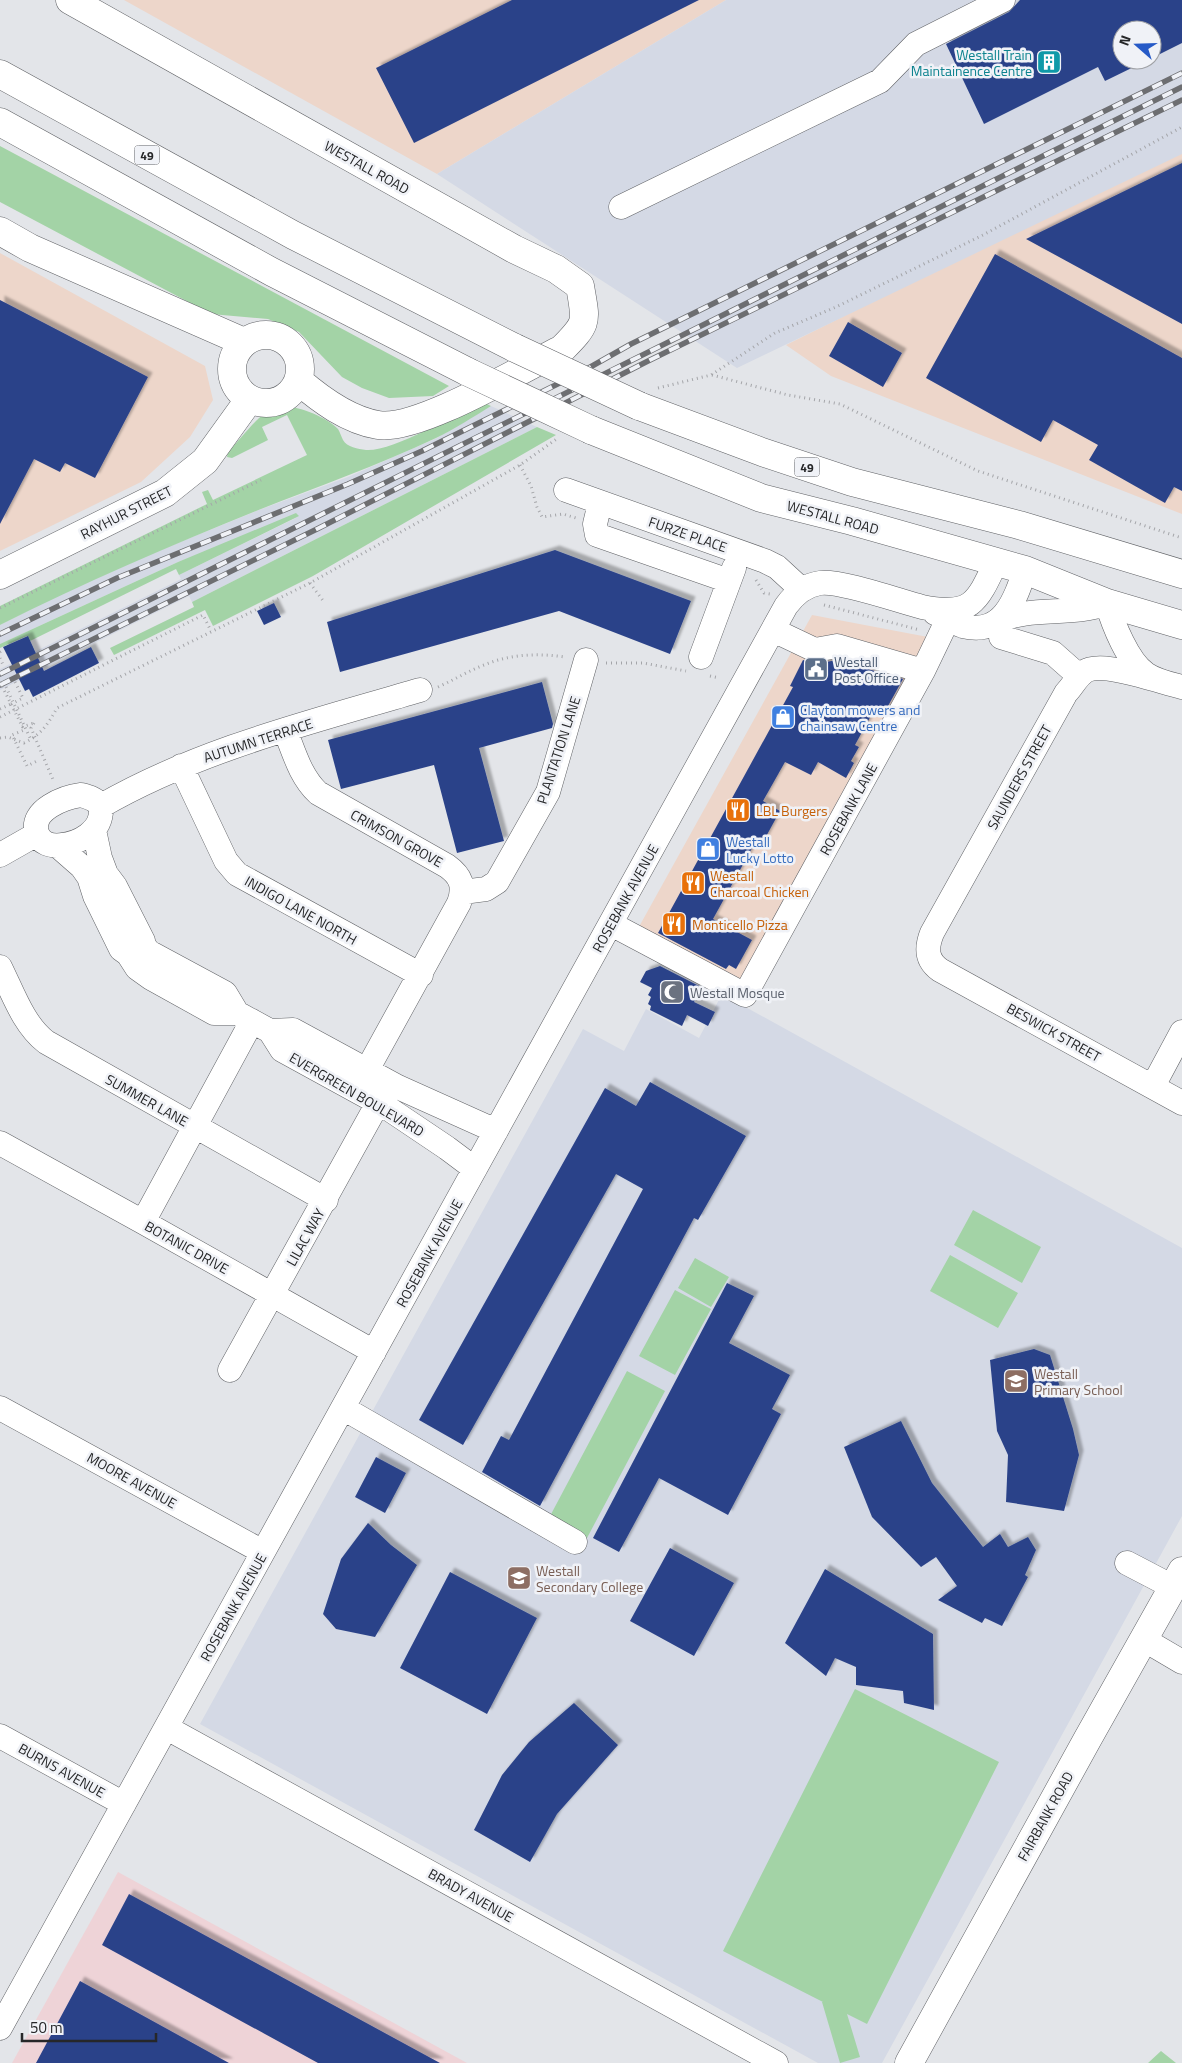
<svg xmlns="http://www.w3.org/2000/svg" width="1182" height="2063" viewBox="0 0 1182 2063" font-family="'Titillium Web',sans-serif">
<style>
.commercial{fill:#edd6ca}
.industrial{fill:#eed3d7}
.built{fill:#d4d9e5;fill-rule:evenodd}
.green{fill:#a3d3a6}
.building{fill:#2c4389;filter:url(#shadow)}
.lines{fill:none;stroke-linecap:round;stroke-linejoin:round}
.minor-casing{stroke:#606266;stroke-width:25}
.major-casing{stroke:#606266;stroke-width:29}
.path{stroke:#a4a5a9;stroke-width:3;stroke-dasharray:1 4;stroke-linecap:butt}
.minor{stroke:#fff;stroke-width:24}
.major{stroke:#fff;stroke-width:28}
.rail-casing{stroke:#6d6e71;stroke-width:5.5}
.rail{stroke:#f0f2f7;stroke-width:4;stroke-dasharray:11;stroke-linecap:butt}
.major-bridge-casing{stroke:#606266;stroke-width:29;stroke-linecap:butt}
.path-bridge{stroke:#a4a5a9;stroke-width:3;stroke-dasharray:1 4;stroke-linecap:butt}
.major-bridge{stroke:#fff;stroke-width:28}
.labels{text-anchor:middle;dominant-baseline:central;stroke-width:5;stroke-linejoin:round;paint-order:stroke}
.shield{fill:#f0f2f7;stroke:#636467;stroke-width:1}
.shield-label{font-size:12px;font-weight:bold;fill:#262729}
.culture-label{font-size:14px;fill:#0d838f;stroke:#f0f2f7;text-anchor:end}
.street-label{font-size:14px;fill:#262729;stroke:#f0f2f7}
.service-label{font-size:14px;fill:#4e5e75;stroke:#f0f2f7;text-anchor:start}
.shop-label{font-size:14px;fill:#366cbe;stroke:#f0f2f7;text-anchor:start}
.food-label{font-size:14px;fill:#c56008;stroke:#f0f2f7;text-anchor:start}
.worship-label{font-size:14px;fill:#5b616d;stroke:#f0f2f7;text-anchor:start}
.education-label{font-size:14px;fill:#785e54;stroke:#f0f2f7;text-anchor:start}
</style>
<defs>
<filter id="shadow"><feDropShadow dx="4.5" dy="-4.5" stdDeviation="1" flood-color="#0004"/></filter>
</defs>
<rect width="100%" height="100%" fill="#e3e5e9"/>
<path class="commercial" d="M124 0H726L437 174Z
M1182 148V514L831 376 786 345Z
M0 253 205 366 213 400 190 437 141 482 0 551Z
M812 615 949 641 747 1008 630 943Z"/>
<path class="industrial" d="M118 1872 467 2063H12Z"/>
<path class="built" d="M726 0H1182V154L737 368 437 174ZM1122 30H1152V60H1122Z
M491 406 537 427 192 602 189 596 0 690V669L181 579 179 575 298 517 178 562 0 644V625L65 592 158 551 259 510 348 477 437 438Z
M722 994 1182 1248V1516L882 2063H818L200 1724 583 1029 624 1051 646 1009 699 1038Z"/>
<path class="green" d="M0 146 449 386 433 396 389 398 362 388 342 377 299 332 268 319 211 314 0 202Z
M481 401 491 406C473 417 455 429 436 438 377 466 316 487 256 511 169 546 83 583 0 625V606L207 504 202 492 208 490 213 500 307 455 287 415 262 427 268 440 232 458 227 457 228 452C239 441 261 411 275 407 291 402 327 417 338 429 340 432 341 436 343 440 347 447 358 449 366 450 392 452 457 414 481 401Z
M537 427 556 435 313 576 213 626 205 610 114 655 110 648 194 607 192 602Z
M296 513 299 516 179 575 176 569 30 641 27 636 0 648V644L178 562Z
M973 1210 1041 1247 1022 1283 954 1245Z
M950 1255 1018 1293 998 1328 930 1291Z
M695 1258 729 1277 711 1307 678 1288Z
M675 1290 711 1309 675 1375 639 1356Z
M627 1371 665 1391 587 1538 549 1518Z
M855 1689 999 1762 867 2024 847 2014 860 2057 840 2063 822 2002H823L723 1951Z
M1161 2051 1176 2063H1148Z"/>
<path class="building" d="M512 0H699L414 143 376 68Z
M1020 0H1182V43L1152 58V30H1122V60H1148L1105 81 1098 67 984 124 946 44 1009 12Z
M1182 163V324L1026 239Z
M995 254 1182 358V491L1174 487 1165 503 1089 460 1098 445 1053 420 1041 442 926 378Z
M0 300 148 377 95 478 65 463 60 472 34 459 0 524Z
M848 322 902 353 883 387 829 356Z
M555 550 691 601 670 654 559 611 340 672 327 622Z
M274 603 281 617 264 625 257 611Z
M28 636 44 671 91 647 99 663 33 697 29 689 25 691 3 647Z
M803 660 817 664 836 660 903 679 883 715 874 710 855 745 859 747 851 761 854 763 846 778 818 762 811 775 785 762 763 801 780 811 763 842 757 839 713 919 752 940 736 969 729 965 726 969 658 933 793 687 790 686Z
M542 682 553 724 552 728 479 748 504 841 457 853 434 765 341 789 328 740Z
M660 966 701 987 694 1002 715 1012 708 1026 687 1015 682 1026 650 1010 651 1006 648 1004 651 997 648 995 652 988 640 982 646 971Z
M650 1082 746 1136 698 1220 694 1218 540 1506 482 1472 501 1436 509 1440 643 1189 616 1174 463 1445 419 1420 605 1088 636 1106Z
M727 1283 754 1296 729 1343 790 1375 772 1409 781 1414 728 1515 659 1478 619 1552 593 1538Z
M1034 1349 1050 1355 1073 1429 1079 1455 1064 1511 1006 1502 1008 1455 997 1431 990 1360Z
M901 1421 932 1483 983 1547 1000 1534 1008 1547 1028 1537 1036 1550 1025 1575 1028 1577 1002 1626 985 1618 982 1623 938 1600 957 1586 936 1557 921 1567 872 1517 844 1447Z
M376 1457 406 1473 385 1513 355 1497Z
M368 1523 391 1545 417 1565 375 1637 336 1629 323 1614 341 1559Z
M670 1548 734 1583 694 1656 630 1621Z
M825 1569 933 1634 934 1710 904 1703 903 1691 856 1685V1667L835 1658 826 1676 785 1643Z
M450 1572 537 1618 487 1714 400 1668Z
M574 1703 618 1745 557 1814 530 1862 474 1830 502 1775 529 1742Z
M129 1894 440 2063H318L102 1945Z
M80 1981 229 2063H36Z"/>
<g class="lines">
<defs>
<path id="minor" d="M621 207 880 81 916 44 1003 0
M566 490 765 561 777 567 802 590
M600 503 595 524 597 535 729 581
M935 613C944 617 954 623 963 626 1003 636 1015 600 1025 570
M996 622C1032 605 1071 617 1107 603 1113 624 1128 662 1146 674 1156 681 1170 684 1182 687
M773 630 815 650 837 646 923 671
M1001 637 1053 653 1079 676
M701 657 734 568
M1161 681C1143 677 1099 661 1084 672 1076 678 1073 686 1066 693L932 933C926 948 926 960 940 970L1182 1103
M285 730C294 752 300 776 318 793L447 866C461 876 465 886 459 903L356 1090
M181 766 226 861 237 874 421 975
M81 795C89 797 96 799 101 806 102 819 98 827 88 835 76 844 44 854 37 833 29 810 65 797 81 795Z
M101 806C200 749 312 722 420 690
M94 830 100 858 106 874 115 886 143 941 144 946 149 952 225 993 237 1013 270 1031 282 1050 386 1107 447 1148 475 1169
M58 846 82 867 89 877 95 896 121 949 128 954 137 968 151 978 214 1013H237
M0 855 37 834
M463 892 486 889 497 882 548 792 586 660
M611 924 745 995 923 671 948 619
M0 967C13 993 23 1024 46 1042L326 1200
M270 1031 293 1030 398 1087 496 1131
M1153 1086 1182 1032
M0 1143 143 1222 374 1352
M143 1222 252 1021
M230 1370 378 1103
M0 1408 263 1552
M343 1408 575 1542
M1127 1563 1173 1587
M1143 1639 1182 1662
M167 1728 776 2063
M0 1736 124 1804
M0 2028 786 606C794 595 806 585 820 583 840 580 899 601 922 607 971 617 977 603 996 562"/>
<path id="major" d="M70 0 514 249 556 269 580 286C586 322 589 322 562 349 523 368 417 432 378 425 348 420 321 400 299 381
M0 74 293 235 515 348
M0 122 272 272 468 372
M0 231 30 248 244 342
M232 369a34 34 0 1 1 68 0a34 34 0 1 1-68 0Z
M639 406 762 452 852 482 1019 525 1182 574
M591 430 761 498 852 521 1025 570 1107 603 1182 625
M0 575 165 493 205 461 249 400
M909 2063 1087 1740 1182 1571"/>
</defs>
<use href="#minor" class="minor-casing"/>
<use href="#major" class="major-casing"/>
<path class="path" d="M712 375 788 395 840 404 978 471 1182 538
M658 388 711 375 775 333 836 307 983 235 1182 127
M520 465 531 486 537 507 542 517 563 514 576 518
M756 580 764 593 770 594
M310 583 324 602
M824 605 920 630
M0 608 261 480
M0 652 4 649
M0 658 4 667
M606 663H643L686 671
M710 676 719 678
M15 682 23 698
M6 687 31 740
M438 687C454 680 468 671 484 665 510 654 538 653 565 657
M0 709 11 704
M0 717 203 615 211 631
M34 723 31 728 54 782
M0 738 8 737 24 743C41 735 48 724 57 708L310 583 520 465 558 438"/>
<use href="#minor" class="minor"/>
<use href="#major" class="major"/>
<defs>
<path id="rail" d="M0 634 117 578 348 484 422 451 578 374 631 344 1182 73
M0 674 1182 87
M0 685 317 529 650 360 1182 100"/>
</defs>
<use href="#rail" class="rail-casing"/>
<use href="#rail" class="rail"/>
<defs>
<path id="major-bridge" d="M515 348 639 406
M468 372 591 430"/>
</defs>
<use href="#major-bridge" class="major-bridge-casing"/>
<path class="path-bridge" d="M0 682 24 730 12 735 27 766 39 760
M11 704 23 698
M22 727 34 723"/>
<use href="#major-bridge" class="major-bridge"/>
</g>
<defs>
<symbol id="building-square" viewBox="-11 -11 22 22"><rect x="-9" y="-9" width="18" height="18" rx="4" fill="#0f9aa8" stroke="#f0f2f7"/><path d="M-4-6H4V6H1V3H-1V6H-4ZM-2.5-4.3h1.7v1.8h-1.7ZM.8-4.3h1.7v1.8H.8ZM-2.5-1h1.7V.8h-1.7ZM.8-1h1.7V.8H.8Z" fill="#fff"/></symbol>
<symbol id="civic-square" viewBox="-11 -11 22 22"><rect x="-9" y="-9" width="18" height="18" rx="4" fill="#5c6f8a" stroke="#f0f2f7"/><path d="M-.6-6.5H3V-4.5H.6V-3L4-1V1h2V6H-6V1h2V-1L-.6-3ZM-1.2 2.5V6h2.4V2.5Z" fill="#fff"/></symbol>
<symbol id="shop-square" viewBox="-11 -11 22 22"><rect x="-9" y="-9" width="18" height="18" rx="4" fill="#3f7fe0" stroke="#f0f2f7"/><path d="M-5-2.5h2.3a2.7 3.5 0 0 1 5.4 0H5L5.5 6h-11ZM-1.5-2.5h3a1.5 2.3 0 0 0-3 0Z" fill="#fff"/></symbol>
<symbol id="restaurant-square" viewBox="-11 -11 22 22"><rect x="-9" y="-9" width="18" height="18" rx="4" fill="#e8710a" stroke="#f0f2f7"/><path d="M-5-6h1v4h1v-4h1v4h1v-4h1v5L-1.5 .5V6h-2V.5L-5-1ZM5-6V6H3V1.5H1.5Q1.5-4 5-6Z" fill="#fff"/></symbol>
<symbol id="mosque-square" viewBox="-11 -11 22 22"><rect x="-9" y="-9" width="18" height="18" rx="4" fill="#6b7280" stroke="#f0f2f7"/><path d="M3.5-4.9A6 6 0 1 0 3.5 4.9A5 5 0 1 1 3.5-4.9Z" fill="#fff"/></symbol>
<symbol id="school-square" viewBox="-11 -11 22 22"><rect x="-9" y="-9" width="18" height="18" rx="4" fill="#8d6e63" stroke="#f0f2f7"/><path d="M0-5L7-2L0 1L-7-2ZM-4 1L0 2.5L4 1V4Q0 6-4 4Z" fill="#fff"/></symbol>
</defs>
<g fill-rule="evenodd">
<use href="#building-square" x="1035" y="48" width="28" height="28"/>
<use href="#civic-square" x="802" y="655" width="28" height="28"/>
<use href="#shop-square" x="769" y="703" width="28" height="28"/>
<use href="#restaurant-square" x="724" y="796" width="28" height="28"/>
<use href="#shop-square" x="694" y="835" width="28" height="28"/>
<use href="#restaurant-square" x="679" y="869" width="28" height="28"/>
<use href="#restaurant-square" x="660" y="910" width="28" height="28"/>
<use href="#mosque-square" x="658" y="978" width="28" height="28"/>
<use href="#school-square" x="1002" y="1367" width="28" height="28"/>
<use href="#school-square" x="505" y="1564" width="28" height="28"/>
</g>
<g class="labels">
<g class="shield">
<rect x="134.5" y="145.5" width="25" height="19" rx="4"/>
<rect x="794.5" y="457.5" width="25" height="19" rx="4"/>
</g>
<g class="shield-label">
<text x="147" y="155">49</text>
<text x="807" y="467">49</text>
</g>
<g class="culture-label">
<text x="1032" y="54">Westall Train<tspan x="1032" dy="16">Maintainence Centre</tspan></text>
</g>
<g class="street-label">
<text transform="translate(367 167) rotate(29)">WESTALL ROAD</text>
<text transform="translate(126 512) rotate(-27)">RAYHUR STREET</text>
<text transform="translate(833 517) rotate(15)">WESTALL ROAD</text>
<text transform="translate(688 534) rotate(19)">FURZE PLACE</text>
<text transform="translate(258 740) rotate(-18)">AUTUMN TERRACE</text>
<text transform="translate(558 750) rotate(-72)">PLANTATION LANE</text>
<text transform="translate(1019 777) rotate(-61)">SAUNDERS STREET</text>
<text transform="translate(848 809) rotate(-61)">ROSEBANK LANE</text>
<text transform="translate(397 838) rotate(29)">CRIMSON GROVE</text>
<text transform="translate(625 898) rotate(-61)">ROSEBANK AVENUE</text>
<text transform="translate(301 910) rotate(29)">INDIGO LANE NORTH</text>
<text transform="translate(1054 1032) rotate(29)">BESWICK STREET</text>
<text transform="translate(357 1094) rotate(30)">EVERGREEN BOULEVARD</text>
<text transform="translate(147 1100) rotate(29)">SUMMER LANE</text>
<text transform="translate(305 1237) rotate(-61)">LILAC WAY</text>
<text transform="translate(187 1247) rotate(29)">BOTANIC DRIVE</text>
<text transform="translate(429 1253) rotate(-61)">ROSEBANK AVENUE</text>
<text transform="translate(132 1480) rotate(29)">MOORE AVENUE</text>
<text transform="translate(233 1607) rotate(-61)">ROSEBANK AVENUE</text>
<text transform="translate(62 1770) rotate(29)">BURNS AVENUE</text>
<text transform="translate(1045 1816) rotate(-61)">FAIRBANK ROAD</text>
<text transform="translate(471 1895) rotate(29)">BRADY AVENUE</text>
</g>
<g class="service-label">
<text x="834" y="661">Westall<tspan x="834" dy="16">Post Office</tspan></text>
</g>
<g class="shop-label">
<text x="800" y="709">Clayton mowers and<tspan x="800" dy="16">chainsaw Centre</tspan></text>
<text x="726" y="841">Westall<tspan x="726" dy="16">Lucky Lotto</tspan></text>
</g>
<g class="food-label">
<text x="756" y="810">LBL Burgers</text>
<text x="710" y="875">Westall<tspan x="710" dy="16">Charcoal Chicken</tspan></text>
<text x="692" y="924">Monticello Pizza</text>
</g>
<g class="worship-label">
<text x="690" y="992">Westall Mosque</text>
</g>
<g class="education-label">
<text x="1034" y="1373">Westall<tspan x="1034" dy="16">Primary School</tspan></text>
<text x="536" y="1570">Westall<tspan x="536" dy="16">Secondary College</tspan></text>
</g>
</g>
<g transform="translate(1137 45) rotate(290)"><circle r="24" fill="#f0f2f7" stroke="#9fa1a5"/>
<path d="M0-4L9 19L0 12L-9 19Z" fill="#265ac7"/>
<text y="-8" font-size="14" font-weight="bold" text-anchor="middle" fill="#262729">N</text>
</g>
<path d="M22 2033v8h134v-8" fill="none" stroke="#262729" stroke-width="2.5"/>
<text x="30" y="2033" font-size="15" fill="#262729" stroke="#f0f2f7" stroke-width="4" paint-order="stroke">50 m</text>
</svg>
